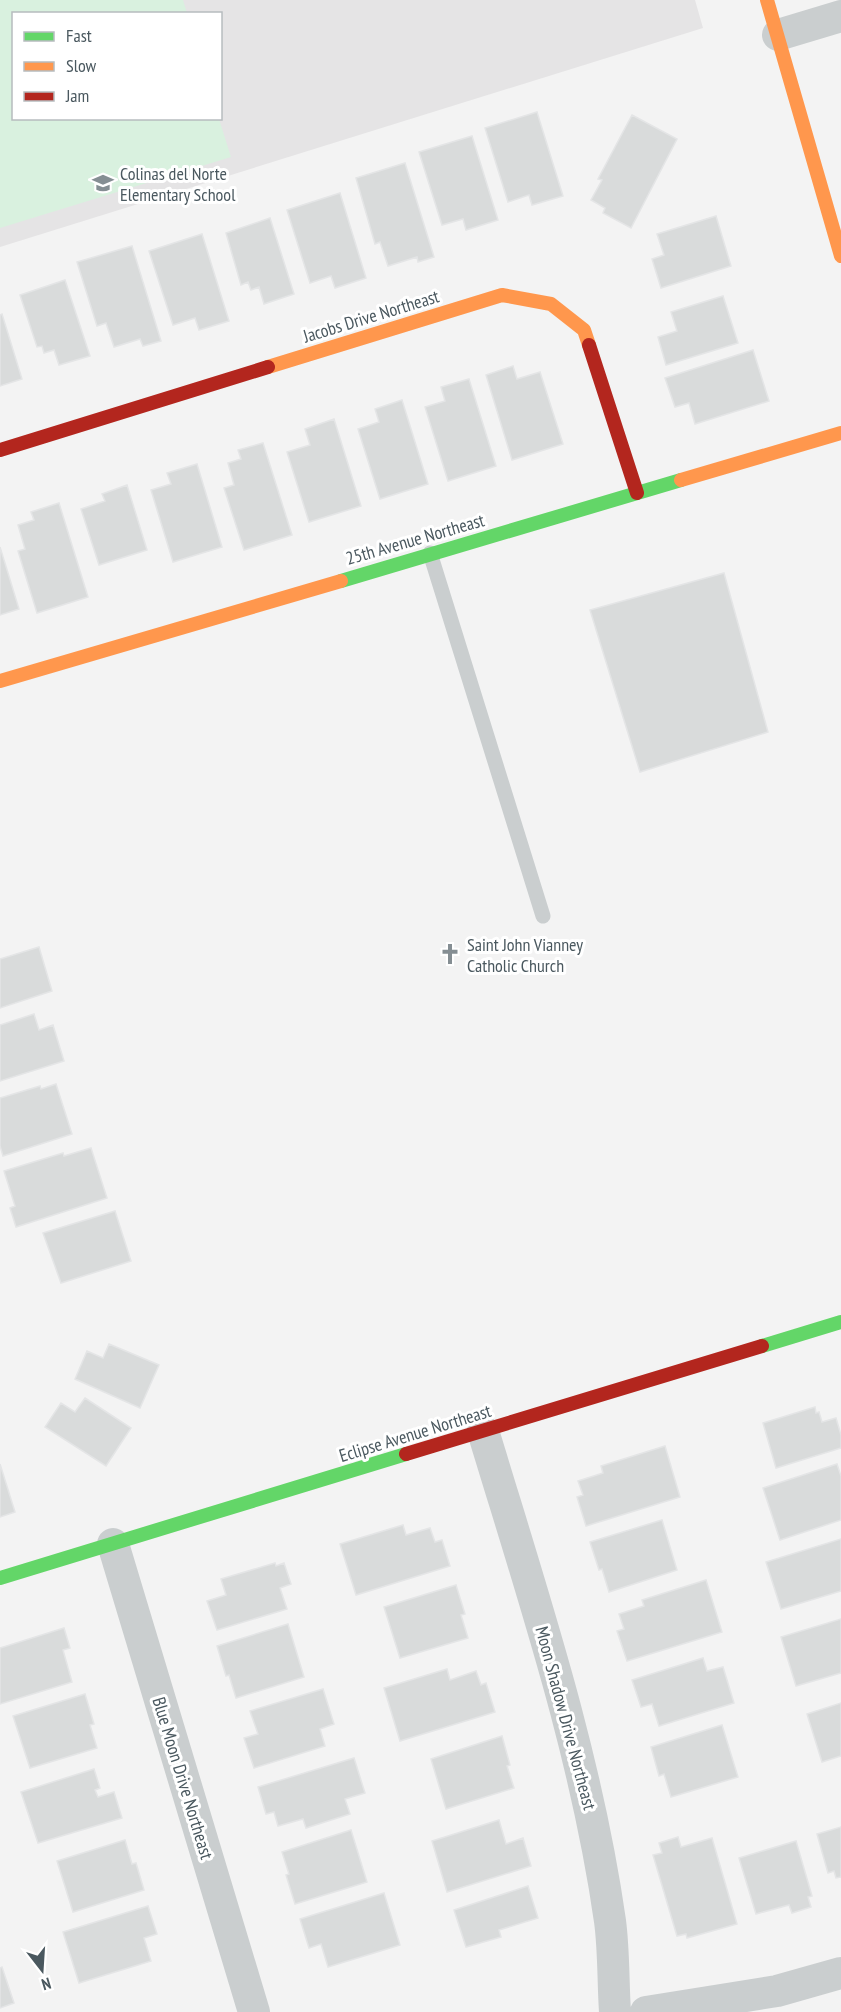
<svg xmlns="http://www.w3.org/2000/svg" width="841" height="2012" viewBox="0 0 841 2012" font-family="'PT Sans Narrow',sans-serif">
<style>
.education{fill:#e5e4e5;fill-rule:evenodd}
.green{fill:#d9f1df}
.building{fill:#d9dbdb;stroke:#e4e5e6;stroke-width:1.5}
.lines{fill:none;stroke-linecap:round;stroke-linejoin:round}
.lane{stroke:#cacecf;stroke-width:15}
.street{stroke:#cacecf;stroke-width:32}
.fast{stroke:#63d668;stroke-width:14}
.slow{stroke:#ff974d;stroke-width:14}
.jam{stroke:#b3261e;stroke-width:14}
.labels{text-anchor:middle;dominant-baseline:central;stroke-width:6;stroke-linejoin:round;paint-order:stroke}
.poi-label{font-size:18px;fill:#4a585f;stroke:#fff;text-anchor:start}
.street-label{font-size:18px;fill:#4a585f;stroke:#fff}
</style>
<rect width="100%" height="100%" fill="#f3f3f3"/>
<path class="education" d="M0 0H695L703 28 0 247ZM14 14H220V118H14Z"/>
<path class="green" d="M0 0H183L187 13 14 14V118L219 119 231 157 0 228Z"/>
<path class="building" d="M537 112 563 196 532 205 529 195 508 202 485 128Z
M632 115 677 139 631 228 603 213 605 208 591 200 602 180 598 179Z
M472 136 498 220 466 230 463 219 442 225 419 152Z
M405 163 434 257 418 262 417 257 388 266 380 242 375 244 356 178Z
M340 193 366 278 335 288 331 276 310 283 287 210Z
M716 216 731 266 661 288 652 259 664 255 657 234Z
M270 218 294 294 264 304 259 287 251 290 248 282 241 285 226 233Z
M202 234 229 321 199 330 195 318 173 325 149 251Z
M132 246 161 341 143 346 140 339 114 347 106 323 97 326 77 262Z
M65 280 90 356 59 365 54 350 44 353 42 346 37 347 20 295Z
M723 296 738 343 666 365 658 337 677 331 671 312Z
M2 314 22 379 0 386V315Z
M753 350 769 401 695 424 689 403 675 407 665 378Z
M513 366 517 379 540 372 563 444 512 460 486 375Z
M469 379 496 466 448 481 425 407 445 401 441 387Z
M402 400 428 484 380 499 358 429 379 422 375 409Z
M334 419 361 506 309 522 287 452 310 445 305 429Z
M263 443 292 535 244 550 224 488 234 485 228 463 241 459 238 450Z
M197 464 222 547 173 562 151 490 171 484 167 473Z
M127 485 147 550 99 565 81 509 105 501 102 494Z
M59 503 88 597 37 613 18 551 25 549 18 525 34 520 31 512Z
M0 547 19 609 0 615Z
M724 573 768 732 640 772 590 610Z
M39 947 52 991 0 1008V959Z
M34 1014 39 1030 53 1025 64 1061 0 1081V1025Z
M56 1084 72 1134 3 1156 0 1146V1098L40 1086 41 1089Z
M91 1148 107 1198 16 1227 10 1208 15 1206 4 1171 63 1153 64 1156Z
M115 1211 131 1261 61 1283 43 1233Z
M109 1344 159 1365 140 1408 75 1379 87 1351 103 1358Z
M85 1398 131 1428 106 1466 45 1427 61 1403 75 1412Z
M815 1407 816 1413 819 1412 822 1422 836 1418 841 1435V1448L776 1468 763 1423Z
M665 1446 680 1497 586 1526 577 1497 583 1495 578 1481 603 1473 601 1466Z
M0 1464 15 1512 0 1517Z
M837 1464 841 1476V1520L780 1540 763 1488Z
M662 1520 677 1570 609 1592 602 1569 599 1570 590 1542Z
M403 1525 406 1535 430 1528 435 1542 442 1540 450 1566 356 1595 340 1544Z
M841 1539V1591L781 1609 766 1562Z
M275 1563 276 1566 284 1563 291 1584 280 1588 287 1609 217 1630 207 1601 226 1595 221 1579Z
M706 1580 722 1632 627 1661 617 1631 624 1629 619 1614 644 1606 642 1600Z
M456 1585 465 1614 461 1615 468 1638 400 1658 384 1607Z
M841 1619V1673L796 1686 781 1637Z
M288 1624 304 1677 236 1698 229 1675 226 1676 217 1646Z
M64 1628 70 1648 63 1650 72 1682 0 1704V1648Z
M703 1658 707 1671 723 1667 734 1703 659 1726 652 1704 641 1707 632 1680Z
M447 1669 450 1680 476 1671 481 1685 486 1683 495 1712 400 1741 384 1688Z
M323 1689 334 1724 320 1729 325 1746 254 1768 244 1738 258 1734 250 1711Z
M85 1694 94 1724 90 1725 97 1748 30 1768 13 1716Z
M841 1703V1756L822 1762 807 1714Z
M722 1725 738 1777 671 1797 664 1774 659 1776 651 1747Z
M502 1736 510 1765 507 1766 514 1788 446 1809 431 1759Z
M354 1758 365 1793 345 1799 350 1814 306 1828 303 1819 278 1826 274 1812 266 1814 258 1787Z
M94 1769 100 1788 95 1790 98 1797 114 1792 122 1818 38 1843 21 1792Z
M499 1820 506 1844 523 1838 531 1866 447 1892 432 1841Z
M841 1827V1877L836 1878 834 1871 828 1873 817 1834Z
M351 1830 367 1882 295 1904 286 1875 289 1874 282 1852Z
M678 1837 681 1847 712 1838 737 1924 687 1938 686 1934 677 1936 653 1855 662 1853 659 1843Z
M125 1840 132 1864 136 1863 144 1890 73 1912 57 1861Z
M796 1841 812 1896 808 1897 811 1907 792 1913 789 1905 756 1914 739 1858Z
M528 1886 538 1918 499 1930 501 1937 466 1947 454 1910Z
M384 1893 400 1945 328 1967 321 1944 309 1948 300 1919Z
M148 1906 157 1934 144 1938 151 1961 79 1983 63 1932Z
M2 1967 14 2003 0 2008V1968Z"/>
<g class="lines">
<path class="lane" d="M430 553 543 916"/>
<path class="street" d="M778 35 841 16
M483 1431C532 1593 586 1753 610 1921 614 1951 613 1982 615 2012
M113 1544 254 2012
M646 2012 777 1991 841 1973"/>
<path class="fast" d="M341 581 681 480
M762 1346 841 1322
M0 1578 406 1454"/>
<path class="slow" d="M767 0 841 256
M268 367 502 295 551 304 584 330 589 345
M681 480 841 433
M0 681 341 581"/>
<path class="jam" d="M589 345 637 493
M0 450 268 367
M406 1454 762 1346"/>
</g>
<defs>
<symbol id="school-bare" viewBox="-9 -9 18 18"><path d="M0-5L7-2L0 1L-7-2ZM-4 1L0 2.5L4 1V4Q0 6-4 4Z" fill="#858e93" stroke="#fff" stroke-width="2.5" paint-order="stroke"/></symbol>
<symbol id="church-bare" viewBox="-9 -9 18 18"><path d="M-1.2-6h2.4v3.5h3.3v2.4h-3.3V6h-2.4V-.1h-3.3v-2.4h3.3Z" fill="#858e93" stroke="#fff" stroke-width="2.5" paint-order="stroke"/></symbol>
</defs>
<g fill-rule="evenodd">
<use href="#school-bare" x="88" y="168" width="30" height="30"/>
<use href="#church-bare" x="435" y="939" width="30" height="30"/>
</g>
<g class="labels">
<g class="poi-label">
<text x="120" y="173">Colinas del Norte<tspan x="120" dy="21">Elementary School</tspan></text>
<text x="467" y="944">Saint John Vianney<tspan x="467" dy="21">Catholic Church</tspan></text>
</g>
<g class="street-label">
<text transform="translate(371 316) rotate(-17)">Jacobs Drive Northeast</text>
<text transform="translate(415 539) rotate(-16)">25th Avenue Northeast</text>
<text transform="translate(415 1433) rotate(-17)">Eclipse Avenue Northeast</text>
<text transform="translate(566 1718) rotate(75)">Moon Shadow Drive Northeast</text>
<text transform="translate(183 1778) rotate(73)">Blue Moon Drive Northeast</text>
</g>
</g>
<rect x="12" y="12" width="210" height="108" fill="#ffffff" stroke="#b7bcbf" stroke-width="1.5"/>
<rect x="24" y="32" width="30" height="9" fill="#63d668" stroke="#b7bcbf" stroke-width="1.5"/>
<text x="66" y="42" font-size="18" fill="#4a585f">Fast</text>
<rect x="24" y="62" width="30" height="9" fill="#ff974d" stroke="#b7bcbf" stroke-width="1.5"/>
<text x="66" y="72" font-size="18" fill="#4a585f">Slow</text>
<rect x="24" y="92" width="30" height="9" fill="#b3261e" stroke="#b7bcbf" stroke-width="1.5"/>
<text x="66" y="102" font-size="18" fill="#4a585f">Jam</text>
<g transform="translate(42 1970) rotate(163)" stroke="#ffffff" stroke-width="4.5" paint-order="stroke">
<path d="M0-4.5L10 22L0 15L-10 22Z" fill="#4a585f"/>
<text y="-9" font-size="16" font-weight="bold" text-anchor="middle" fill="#4a585f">N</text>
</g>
</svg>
